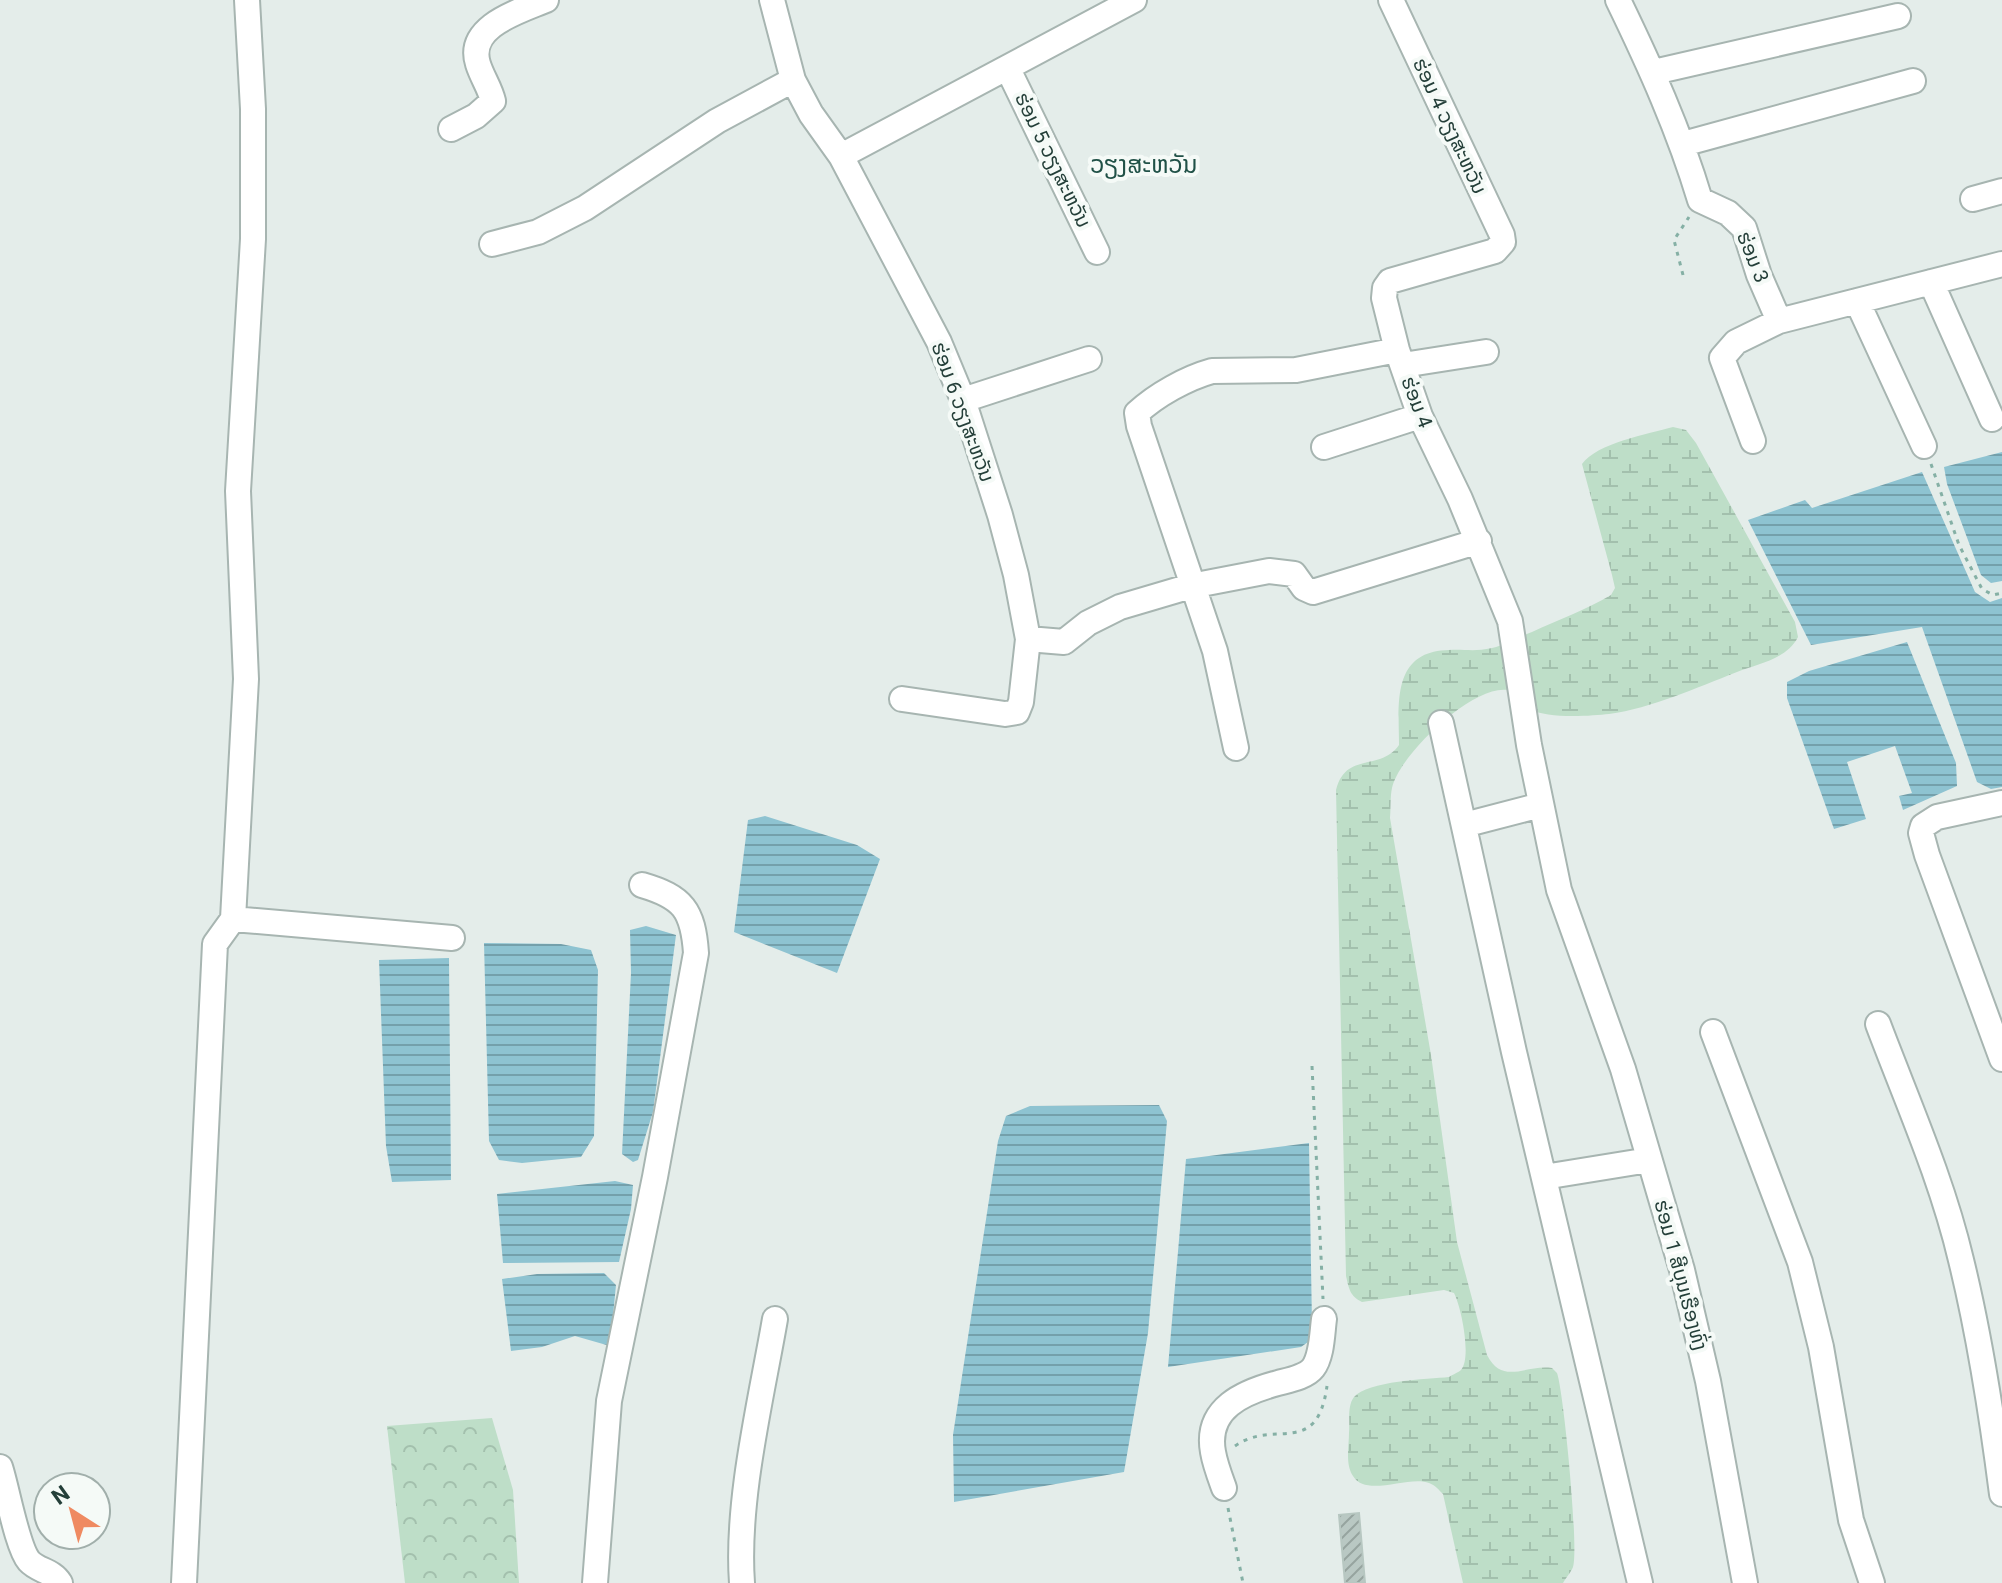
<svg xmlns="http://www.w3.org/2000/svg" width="2002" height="1583" viewBox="0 0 2002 1583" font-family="Roboto,'Noto Sans Lao',sans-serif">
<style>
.forest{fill:url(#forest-crowns)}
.wetland{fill:url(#wetland-marsh)}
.water{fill:url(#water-rules)}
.building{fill:url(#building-hatch);stroke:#b7c7c1;stroke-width:2}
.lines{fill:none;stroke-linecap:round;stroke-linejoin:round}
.minor-casing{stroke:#a7b5b1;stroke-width:28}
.path{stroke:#85b0a5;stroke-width:3;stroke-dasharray:4 6;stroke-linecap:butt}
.minor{stroke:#fff;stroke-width:24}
.labels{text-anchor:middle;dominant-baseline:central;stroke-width:8;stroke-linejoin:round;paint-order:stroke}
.street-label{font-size:20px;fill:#243f39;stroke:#f5faf7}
.quarter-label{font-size:24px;fill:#205147;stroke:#f5faf7}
</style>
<defs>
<pattern id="forest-crowns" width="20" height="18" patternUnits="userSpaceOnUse" patternTransform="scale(2)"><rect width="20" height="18" fill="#bedec8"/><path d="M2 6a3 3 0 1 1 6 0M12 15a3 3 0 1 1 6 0" fill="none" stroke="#a3c0ad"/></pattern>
<pattern id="wetland-marsh" width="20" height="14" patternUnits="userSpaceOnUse" patternTransform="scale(2)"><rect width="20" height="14" fill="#bedec8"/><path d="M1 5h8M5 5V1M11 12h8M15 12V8" fill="none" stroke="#a3c0ad"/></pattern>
<pattern id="water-rules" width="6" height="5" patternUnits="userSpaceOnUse" patternTransform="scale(2)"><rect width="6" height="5" fill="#8ec3d1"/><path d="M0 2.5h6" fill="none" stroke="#74a0ab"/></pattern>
<pattern id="building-hatch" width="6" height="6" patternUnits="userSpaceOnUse" patternTransform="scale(2)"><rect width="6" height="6" fill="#b9c8c3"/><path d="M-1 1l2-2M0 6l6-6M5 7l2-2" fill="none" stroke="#96a49f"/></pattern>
</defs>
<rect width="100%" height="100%" fill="#e4edea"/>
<path class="forest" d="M492 1418 513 1490 519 1583H405L387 1426Z"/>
<path class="wetland" d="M1673 427 1686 430 1696 443 1795 622 1798 637C1787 659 1758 664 1737 672 1696 688 1652 708 1609 714 1591 716 1545 719 1531 709 1522 703 1519 691 1508 690 1473 684 1399 755 1392 788 1390 797 1391 808 1390 818L1431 1055 1457 1242 1487 1355C1503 1386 1525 1364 1552 1368L1557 1373C1564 1393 1579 1550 1573 1567 1571 1572 1566 1578 1563 1583H1463L1443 1494C1439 1490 1435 1485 1429 1483 1409 1475 1366 1498 1353 1476 1345 1464 1349 1446 1349 1433 1350 1422 1347 1406 1354 1397 1367 1381 1428 1379 1449 1377 1452 1375 1459 1372 1461 1370 1472 1358 1461 1306 1454 1293L1444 1290 1362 1302C1350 1296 1349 1289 1346 1276L1336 790C1346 751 1380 772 1399 745 1399 705 1391 651 1449 650 1465 649 1474 652 1492 648 1505 645 1519 637 1532 632 1558 620 1585 610 1611 595L1615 588 1612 575 1582 464C1597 443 1648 434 1673 427Z"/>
<path class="water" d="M2002 452V581L1991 583 1981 575 1947 484 1944 467Z
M1922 472 1975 592 1990 602 2002 598V787L1991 789 1977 782 1922 627 1811 645 1748 520 1805 500 1812 508Z
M1907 642 1956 763 1957 786 1903 810 1899 796 1912 793 1895 746 1847 762 1866 819 1834 829 1787 698V682L1809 671Z
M765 816 857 845 880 859 837 973 734 932 748 820Z
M646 926 676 935 653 1112 638 1160 633 1162 622 1154 631 973 630 930Z
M484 943 561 944 591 950 598 970 594 1136 581 1157 522 1163 499 1160 489 1141Z
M449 958 451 1180 392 1182 386 1146 379 960Z
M1159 1105 1167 1121 1148 1333 1124 1472 954 1502 953 1435 998 1141 1006 1116 1030 1106Z
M1309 1143 1312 1325 1308 1342 1301 1347 1168 1367 1186 1159Z
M615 1181 633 1185 631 1209 619 1262 503 1263 497 1194Z
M604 1273 616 1285 610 1346 575 1336 542 1347 511 1351 502 1279 537 1274Z"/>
<path class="building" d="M1359 1513 1365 1583H1345L1339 1515Z"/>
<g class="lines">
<defs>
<path id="minor" d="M772 0 793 80 811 114 841 156 939 342 963 400 1000 515 1016 575 1028 639 1021 702 1017 712 1005 714 902 699
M1391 0 1502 235 1503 242 1495 251 1390 281 1385 288 1384 298 1397 350 1420 416 1460 499 1510 621 1529 745 1559 890 1623 1069 1682 1270 1708 1381 1745 1583
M1618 0C1650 66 1679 130 1700 200L1728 213 1744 228 1759 275 1779 321
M1008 69 1097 252
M1654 72 1898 16
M451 129 476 116 493 101C490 88 482 77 478 64 466 26 520 11 546 0
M1683 144 1913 81
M841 156 1134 0
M1973 199 2002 191
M492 244 538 232 585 208 717 121 793 80
M1931 282 1992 419
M1857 301 1924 446
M1403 365 1486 352
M963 400 1089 359
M1753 441 1722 358 1736 342 1779 321 2002 264
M1324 447 1420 416
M1028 639 1064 642 1088 623 1120 607 1191 586 1269 571 1294 574 1304 588 1313 592 1479 541
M1441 723 1514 1052 1640 1583
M1236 748 1215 651 1139 426 1137 413C1156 395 1187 378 1212 371L1296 370 1397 350
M2002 803 1937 817 1923 826 1921 833 1927 855 2002 1059
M1464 825 1541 805
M233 919 246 679 238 491 253 239V109L247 0
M1878 1024C1907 1101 1942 1179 1961 1260 1980 1337 1992 1416 2002 1494
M1713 1032 1800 1262 1821 1347 1851 1520 1872 1583
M1544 1177 1649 1160
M0 1467C7 1488 17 1547 29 1561 38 1571 52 1570 60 1583
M1224 1488C1220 1477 1215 1464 1213 1452 1205 1408 1244 1392 1278 1383 1289 1380 1306 1377 1313 1368 1322 1356 1322 1334 1324 1319
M184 1583 215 944 233 919 452 938
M595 1583 609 1401 655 1177 696 953C693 910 683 897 642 885
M742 1583C736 1501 761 1400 775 1319"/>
</defs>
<use href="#minor" class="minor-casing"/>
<path class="path" d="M1683 275 1674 240 1689 217
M1931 464 1959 545 1982 589 1993 595 2002 593
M1312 1066 1323 1299
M1235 1446C1274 1418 1317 1459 1327 1386
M1228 1508 1243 1583"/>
<use href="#minor" class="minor"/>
</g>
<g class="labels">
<g class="street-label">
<text transform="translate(1450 126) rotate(65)">ຮ່ອມ 4 ວຽງສະຫວັນ</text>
<text transform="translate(1053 160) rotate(64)">ຮ່ອມ 5 ວຽງສະຫວັນ</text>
<text transform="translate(1753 257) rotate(68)">ຮ່ອມ 3</text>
<text transform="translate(1417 402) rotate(69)">ຮ່ອມ 4</text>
<text transform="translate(963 412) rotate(70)">ຮ່ອມ 6 ວຽງສະຫວັນ</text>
<text transform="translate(1681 1275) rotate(75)">ຮ່ອມ 1 ສີບຸນເຮືອງທົ່ງ</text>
</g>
<g class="quarter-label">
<text x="1144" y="165">ວຽງສະຫວັນ</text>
</g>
</g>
<g transform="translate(72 1511) rotate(324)"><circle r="38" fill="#f5faf7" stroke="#a1afab" stroke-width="2"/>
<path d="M0-6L14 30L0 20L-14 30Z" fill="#ef8a61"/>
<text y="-12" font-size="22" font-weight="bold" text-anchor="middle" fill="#243f39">N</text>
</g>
</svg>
